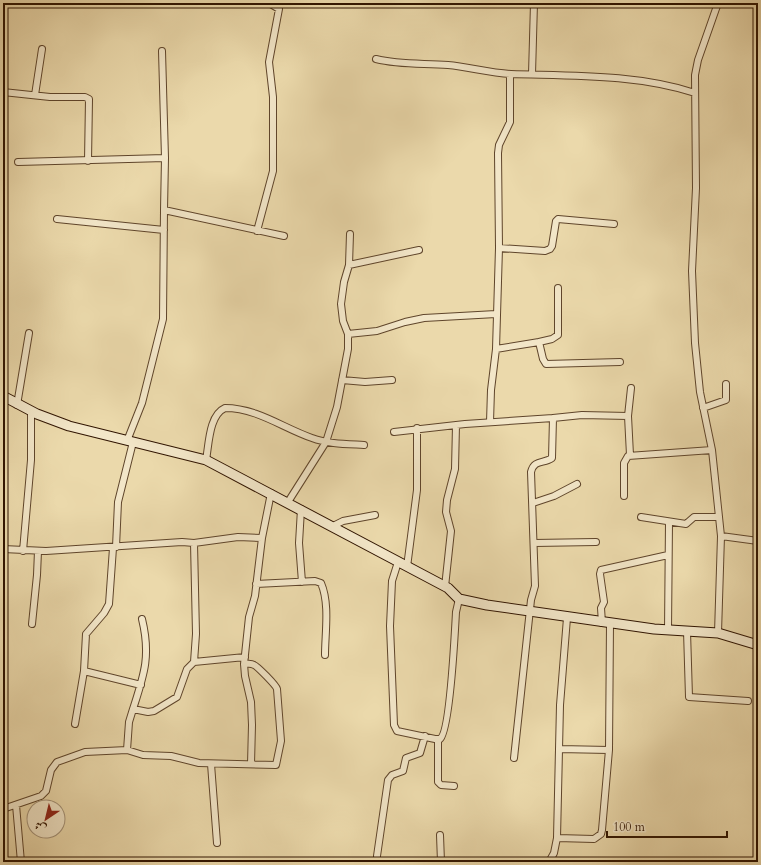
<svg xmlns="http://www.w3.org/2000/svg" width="761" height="865" viewBox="0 0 761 865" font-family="Cardo,Amiri,serif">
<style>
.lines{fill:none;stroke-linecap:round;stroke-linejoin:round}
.street-casing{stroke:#5f452b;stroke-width:8}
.secondary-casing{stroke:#301400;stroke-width:11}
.street{stroke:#f2e6c8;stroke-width:6}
.secondary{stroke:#f2e6c8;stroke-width:9}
</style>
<rect width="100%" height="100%" fill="#ebd9ab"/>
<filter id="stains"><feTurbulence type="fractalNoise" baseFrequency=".005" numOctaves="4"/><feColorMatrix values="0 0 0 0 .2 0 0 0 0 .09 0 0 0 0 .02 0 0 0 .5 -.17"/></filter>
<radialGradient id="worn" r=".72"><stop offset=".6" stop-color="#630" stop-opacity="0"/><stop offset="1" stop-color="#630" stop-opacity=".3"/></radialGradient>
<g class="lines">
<defs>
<path id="street" d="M718 3 698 60 695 75 696 188 692 271 695 343 700 392 712 450 721 536 758 541
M162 51 165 158 164 210
M376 59C400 65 424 63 448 65 469 67 490 73 511 74 572 76 636 74 695 93
M532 74 534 3
M3 92 50 97H85L89 99 88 161
M35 95 42 49
M18 162 165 158
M57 219 164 230
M614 224 558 219 556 221 552 246 550 249 545 251 499 248 496 349 539 342 543 359 546 364 620 362
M257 231 273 171V97L269 62 279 9 269 3
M499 248 498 153 499 145 510 122V74
M349 265 419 250
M348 334 377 331 405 322 424 318 496 314
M539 342 552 339 558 335V288
M342 380 365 382 392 380
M17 405 29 333
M703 408 726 400V384
M553 418 582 415 628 416
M490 422 491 390 496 349
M394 432 465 424 553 418 552 458C544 464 534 459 531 472L535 586 531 600 514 758
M127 441 142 403 163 319 164 210 284 236
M630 455 628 416 631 388
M206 460C209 444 209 415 225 408 257 408 283 428 312 438 328 444 346 444 364 445
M624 496V463L628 456 712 450
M288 502 326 442 337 407 348 349V334L343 321 341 304 344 282 349 265 350 234
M533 503 554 496 577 484
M301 509 299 543 302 582
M641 517 686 524 694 517H719
M333 526 343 521 375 515
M194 543 238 537 262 538
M534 543 596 542
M116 547 118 502 133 442
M3 549 46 551 182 542 194 543 196 634 194 662
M23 551 31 460V411
M398 562 392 581 390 626 394 725 397 731 435 739H440C450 732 455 630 456 612L459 599
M407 567 417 490V428
M256 584 315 581 321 583C330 604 325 633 325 655
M445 587 451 531 446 512 447 500 455 469 456 425
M567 618 560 705 557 838 594 839 601 834 602 830 609 750 610 624
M602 623 601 608 604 602 600 574 601 570 668 555
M32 624 37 575 38 551
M668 630 669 522
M687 631 689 697 748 701
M718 633 721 536
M84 671 86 634 104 613 109 604 113 548
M133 709C144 675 151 656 142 619
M75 724 84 671 141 685
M438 739V782L441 785 454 786
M559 749 609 750
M127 750 129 722 133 709 148 712 154 711 177 697 187 669 194 662 245 657
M211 764 217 843
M251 764 252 725 251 702 245 676 244 664 249 617 255 596 262 538 271 493
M16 805 21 862
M3 809 41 796 46 791 51 770 57 762 85 752 127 750 143 755 171 756 199 763 276 765 281 741 277 689C276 685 257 666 254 665 251 663 248 664 244 664
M440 835 441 862
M377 856 388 780 392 775 403 771 406 758 420 753 425 736
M549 862 554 853 557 838"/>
<path id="secondary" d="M3 396 37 414 69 426 206 460 448 588 459 599 487 605 654 629 718 633 758 645"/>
</defs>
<use href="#street" class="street-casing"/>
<use href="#secondary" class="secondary-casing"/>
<use href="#street" class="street"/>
<use href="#secondary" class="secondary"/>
</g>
<rect width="761" height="865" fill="none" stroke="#ebd9ab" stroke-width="16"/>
<rect x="4" y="4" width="753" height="857" fill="none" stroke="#301400" stroke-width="2"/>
<rect x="8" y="8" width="745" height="849" fill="none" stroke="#301400"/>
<g transform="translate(46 819) rotate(215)"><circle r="19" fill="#f2e6c8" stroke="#a49278"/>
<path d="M0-3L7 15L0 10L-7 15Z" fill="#8f2418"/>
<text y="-6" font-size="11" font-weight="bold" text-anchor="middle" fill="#301400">ش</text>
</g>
<path d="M607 831v6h120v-6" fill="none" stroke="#301400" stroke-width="2"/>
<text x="613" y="831" font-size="12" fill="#301400" stroke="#f2e6c8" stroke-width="3" paint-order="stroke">100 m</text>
<rect width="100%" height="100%" filter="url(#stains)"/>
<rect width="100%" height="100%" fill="url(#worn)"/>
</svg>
